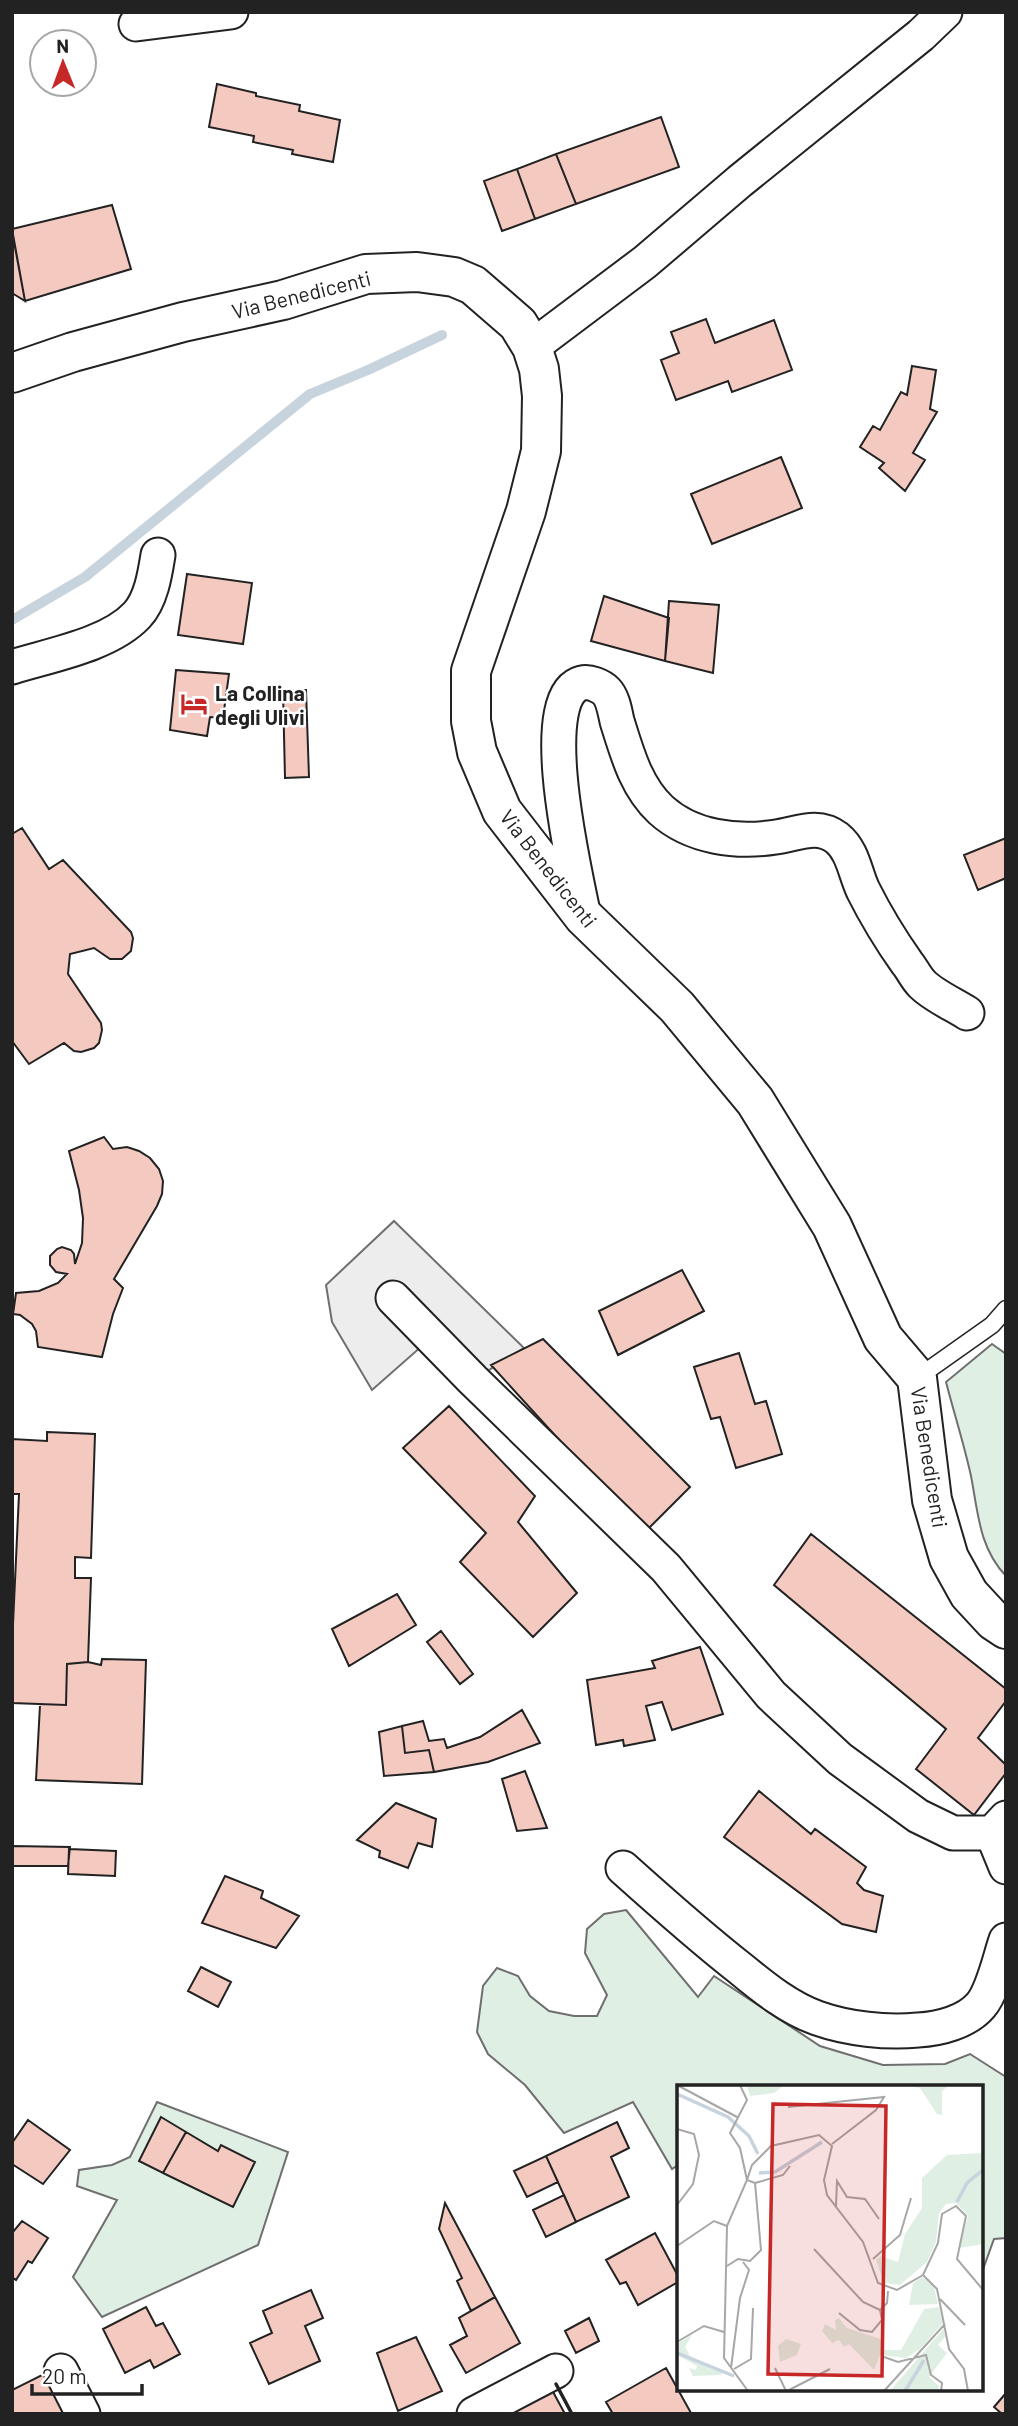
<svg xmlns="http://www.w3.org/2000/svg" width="1018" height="2426" viewBox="0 0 1018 2426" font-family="Barlow,sans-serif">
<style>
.green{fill:#e0efe3;stroke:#6f6f6f;stroke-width:2}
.parking{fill:#ededed;stroke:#6f6f6f;stroke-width:2}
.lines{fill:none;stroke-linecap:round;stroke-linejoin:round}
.stream{stroke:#c7d3dd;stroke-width:10}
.building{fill:#f3c9c0;stroke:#222;stroke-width:2}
.service-casing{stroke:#222;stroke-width:19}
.minor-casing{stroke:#222;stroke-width:37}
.tertiary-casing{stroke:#222;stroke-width:42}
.service{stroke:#fff;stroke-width:16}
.minor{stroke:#fff;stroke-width:33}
.tertiary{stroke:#fff;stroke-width:38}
.wall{stroke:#222;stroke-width:3.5}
.labels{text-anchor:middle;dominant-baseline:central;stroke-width:5;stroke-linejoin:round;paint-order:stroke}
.street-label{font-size:21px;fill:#222;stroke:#fff}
.poi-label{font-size:21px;font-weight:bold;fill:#222;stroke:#fff;text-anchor:start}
.inset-river{fill:none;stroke:#c7d3dd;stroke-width:3.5}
.inset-road{fill:none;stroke:#a7a7a7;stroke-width:2}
.view{fill:#c62828;fill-opacity:0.15;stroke:#c62828;stroke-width:3.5}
.inset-edge{fill:none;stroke:#222;stroke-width:3.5}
</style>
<rect width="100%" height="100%" fill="#fff"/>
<path class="green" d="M992 1344 1006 1354V1576C979 1548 978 1512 971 1476 964 1444 954 1413 946 1382Z
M626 1910 698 1997 714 1976 820 2046 883 2065 945 2064 970 2054 1006 2077V2238L994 2239 981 2275V2086H678V2165L672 2169 633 2102 564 2133 525 2085 488 2054 477 2032 483 1986 497 1968 518 1976 530 1996 549 2011 574 2016H597L607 1995 585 1953 587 1929 604 1914Z
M157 2102 288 2152 258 2245 102 2317 73 2277 117 2200 77 2186 79 2170 112 2165 130 2157Z"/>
<path class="parking" d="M394 1221 524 1348 473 1380 431 1338 372 1390 332 1322 326 1285Z"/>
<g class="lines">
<path class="stream" d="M12 620 85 577 310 394 368 370 442 335"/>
</g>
<path class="building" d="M217 84 256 93V96L300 105 299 111 340 120 333 162 292 154 293 150 253 142 254 136 209 127Z
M661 117 679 167 576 204 556 154Z
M556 154 576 204 535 219 517 169Z
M517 169 535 219 502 231 484 181Z
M112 205 131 269 25 301 12 229Z
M12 231 25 301 12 293Z
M706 319 715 343 774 320 792 370 732 392 728 381 676 400 661 360 679 353 671 332Z
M912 366 936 370 930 409 937 412 913 453 925 460 905 491 879 468 884 463 860 447 873 426 880 430 901 392 907 395Z
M781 457 802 508 712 544 691 494Z
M187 574 252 583 243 644 178 635Z
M604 596 669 618 665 661 591 641Z
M669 601 719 605 713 673 665 661Z
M176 670 229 674 223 718 210 717 207 736 170 730Z
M306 690 309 777 285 778 283 691Z
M22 828 49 869 63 860 131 932 133 938 131 951 122 959H110L94 948 70 954 68 974 101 1023 102 1030 99 1043 94 1048 81 1052 74 1051 64 1043 29 1064 12 1041V834Z
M1006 838V878L978 890 964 855Z
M104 1137 113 1149 127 1147 139 1151 150 1158 159 1169 163 1181 162 1194 157 1206 114 1279 123 1288 113 1314 102 1357 38 1347 36 1331 32 1324 20 1315 13 1314 16 1293 39 1291 58 1283 67 1274 56 1272 50 1265V1256L57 1249 62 1247 71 1250 74 1254 75 1264 82 1243 83 1218 79 1190 69 1151Z
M682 1270 704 1311 618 1355 599 1311Z
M543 1339 690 1487 644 1533 491 1365Z
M739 1353 755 1404 766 1401 782 1454 736 1468 720 1417 711 1419 694 1367Z
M449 1406 535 1496 518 1522 577 1593 533 1637 460 1562 486 1533 403 1448Z
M47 1432 95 1434 91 1558 75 1557V1578H91L88 1662 67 1664 66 1705 12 1703V1646L19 1494H12V1439L47 1441Z
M811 1534 1006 1689V1701L978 1738 1006 1765V1773L974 1815 916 1769 946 1729 774 1585Z
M397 1594 416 1625 349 1666 332 1629Z
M441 1631 473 1674 460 1684 427 1642Z
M700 1647 723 1714 672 1730 662 1702 646 1706 655 1740 624 1746 623 1740 596 1745 587 1680 655 1668 652 1661Z
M102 1659 146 1660 142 1784 36 1780 40 1705H66L67 1664 88 1662 101 1665Z
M522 1710 540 1743 488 1762 434 1772 429 1750 405 1753 402 1726 423 1721 429 1741 444 1739 447 1748 480 1737Z
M402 1726 405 1753 429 1750 434 1772 384 1776 379 1732Z
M525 1771 547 1828 517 1831 502 1779Z
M759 1791 811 1834 815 1829 866 1867 857 1883 864 1890 883 1896 876 1932 842 1924 724 1837Z
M396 1803 436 1819 432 1847 418 1843 408 1868 379 1857 380 1851 357 1840Z
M12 1846 70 1847 68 1866H12Z
M69 1849 116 1851 115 1876 68 1874Z
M225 1876 263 1891 261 1898 299 1916 276 1948 202 1923Z
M201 1967 231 1982 218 2007 188 1991Z
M161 2117 186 2132 163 2173 139 2161Z
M28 2120 70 2150 43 2184 12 2164V2143Z
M617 2122 629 2148 611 2157 629 2197 576 2222 546 2156Z
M186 2132 218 2151 221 2145 255 2162 233 2207 163 2173Z
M546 2156 558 2182 527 2197 514 2171Z
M564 2195 576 2222 546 2237 533 2210Z
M445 2203 495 2297 471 2311 457 2281 462 2278 439 2229Z
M22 2221 48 2238 32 2263 28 2261 16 2280 12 2277V2233Z
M655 2233 678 2276V2282L638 2305 626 2282 620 2284 606 2260Z
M311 2290 323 2318 305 2326 320 2361 269 2384 250 2343 272 2333 263 2311Z
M495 2297 520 2343 466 2373 450 2345 467 2336 459 2318Z
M146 2307 156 2326 163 2323 180 2354 154 2368 150 2360 125 2373 103 2329Z
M589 2318 599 2341 576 2353 565 2331Z
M416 2337 442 2391 398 2411 377 2353Z
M666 2368 691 2413 613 2414 606 2402Z
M44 2374 65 2414H12V2390Z
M552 2390 565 2414H509Z
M1006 2393V2414H1002L994 2407Z"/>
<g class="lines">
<defs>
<path id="service" d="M917 1378 992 1325 1006 1309"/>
<path id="minor" d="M136 24 231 12
M532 347 645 262 740 181 921 35 945 12
M12 667C50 655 109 645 137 615 151 600 155 574 158 555
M584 917C577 880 532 696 582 683 589 681 601 686 606 691 613 698 615 712 617 721 627 753 636 787 661 810 692 838 737 843 776 837 798 834 817 823 837 838 853 851 855 873 863 890 876 916 890 939 907 963 912 969 916 978 922 984 934 996 953 1004 967 1013
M393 1298 473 1380 666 1568 771 1695 840 1759 918 1816 953 1833H992L1006 1818
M992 1833 1006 1867
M623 1868C662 1903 700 1937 741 1969 764 1988 789 2008 817 2018 848 2029 886 2033 918 2030 939 2029 967 2022 981 2005 993 1991 1000 1957 1006 1940
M61 2371 83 2414
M474 2414 556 2371"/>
<path id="tertiary" d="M12 373 73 352 183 322 283 300 366 274 417 272 454 277 473 285 518 324 532 347 539 369 542 396 541 451 526 511 471 671V721L477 752 502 811 584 917 677 1007 755 1101 832 1226 883 1338 917 1378 932 1500 949 1558 969 1594 994 1621 1006 1629"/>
</defs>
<use href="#service" class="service-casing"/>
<use href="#minor" class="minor-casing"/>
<use href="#tertiary" class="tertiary-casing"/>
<use href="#service" class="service"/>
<use href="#minor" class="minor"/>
<use href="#tertiary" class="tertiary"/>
<path class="wall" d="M556 2384 572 2414"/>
</g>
<defs>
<symbol id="hotel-bare" viewBox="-9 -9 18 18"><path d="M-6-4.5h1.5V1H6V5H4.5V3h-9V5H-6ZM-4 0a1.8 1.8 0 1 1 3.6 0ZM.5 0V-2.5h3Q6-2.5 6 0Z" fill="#c62828" stroke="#fff" stroke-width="2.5" paint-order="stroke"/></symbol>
</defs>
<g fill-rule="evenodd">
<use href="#hotel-bare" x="175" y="685" width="38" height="38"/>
</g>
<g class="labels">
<g class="street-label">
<text transform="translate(301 294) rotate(-14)">Via Benedicenti</text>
<text transform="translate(549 868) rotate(52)">Via Benedicenti</text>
<text transform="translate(930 1457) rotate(81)">Via Benedicenti</text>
</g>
<g class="poi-label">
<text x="215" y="692">La Collina<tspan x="215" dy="24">degli Ulivi</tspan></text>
</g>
</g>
<g transform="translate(677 2085)">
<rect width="306" height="306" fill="#fff"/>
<path d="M70 0H106V1L97 8 73 11ZM225 0H273L265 6V30L260 29 243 3ZM306 68V159L282 163 291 131 279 118 269 119 262 128 259 157 250 177 223 200 207 198 199 175 204 171 221 177 228 149 245 123V93L270 70ZM245 192 256 199 261 219 232 220 236 198ZM262 222 266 238 243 264 229 273 203 270 197 285 172 259 167 262 162 255 155 258 145 246 148 239 159 245 158 235 162 233 170 243 207 255 205 265H224L247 224ZM267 243 268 252 261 260 270 268 252 292 262 301 261 306H213ZM15 250 8 262 13 271 46 286 44 290 16 291 12 283 19 285 20 281 0 270V259ZM109 254 124 259 120 270 103 277 101 261Z" fill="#e0efe3"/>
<path class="inset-river" d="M0 9 51 32 72 51 81 69M82 88 98 87 145 57M280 117 290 98 307 84M0 268 57 291M228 306 247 275"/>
<path class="inset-road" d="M0 0 60 32M111 22 207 12 199 25 155 59M0 44 17 49 22 70 16 99 0 120M78 98 106 90 113 81M159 121 160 96 170 112 188 114 202 134M50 141 70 95 63 63 53 48 70 15 63 0M0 161 37 136 50 141 47 273 71 306M137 164 186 217 203 225M196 174 223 150 234 113M50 181 61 174 73 176 84 165 78 98 70 95 75 80 94 61 142 50 155 61 147 95 150 110 186 157 201 198 220 205 246 190M246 190 261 158 265 129 279 121 289 131 280 174 307 206M246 190 260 204 272 264 287 284 291 306M263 214 288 240M203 225 210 218 211 206M162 228 183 245 195 247 205 235 203 225M0 257 27 241 47 247M207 272 221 277 249 270 254 290 265 298 264 306M54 283 63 213 72 185 66 177M98 283 109 306M57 284 74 274 76 223M110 306 153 284M207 306 268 239"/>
<path class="view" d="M96 19 209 21 205 291 91 289Z"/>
<rect width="306" height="306" class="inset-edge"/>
</g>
<rect width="1018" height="2426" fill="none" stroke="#222222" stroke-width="28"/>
<g transform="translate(63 63) rotate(359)"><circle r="33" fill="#ffffff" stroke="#a7a7a7" stroke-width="2"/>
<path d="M0-5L12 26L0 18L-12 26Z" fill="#c62828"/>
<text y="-10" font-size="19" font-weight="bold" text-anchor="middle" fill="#222222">N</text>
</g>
<path d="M32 2384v10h110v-10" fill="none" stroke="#222222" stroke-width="3.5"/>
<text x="42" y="2384" font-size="21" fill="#222222" stroke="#ffffff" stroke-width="5" paint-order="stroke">20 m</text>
</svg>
